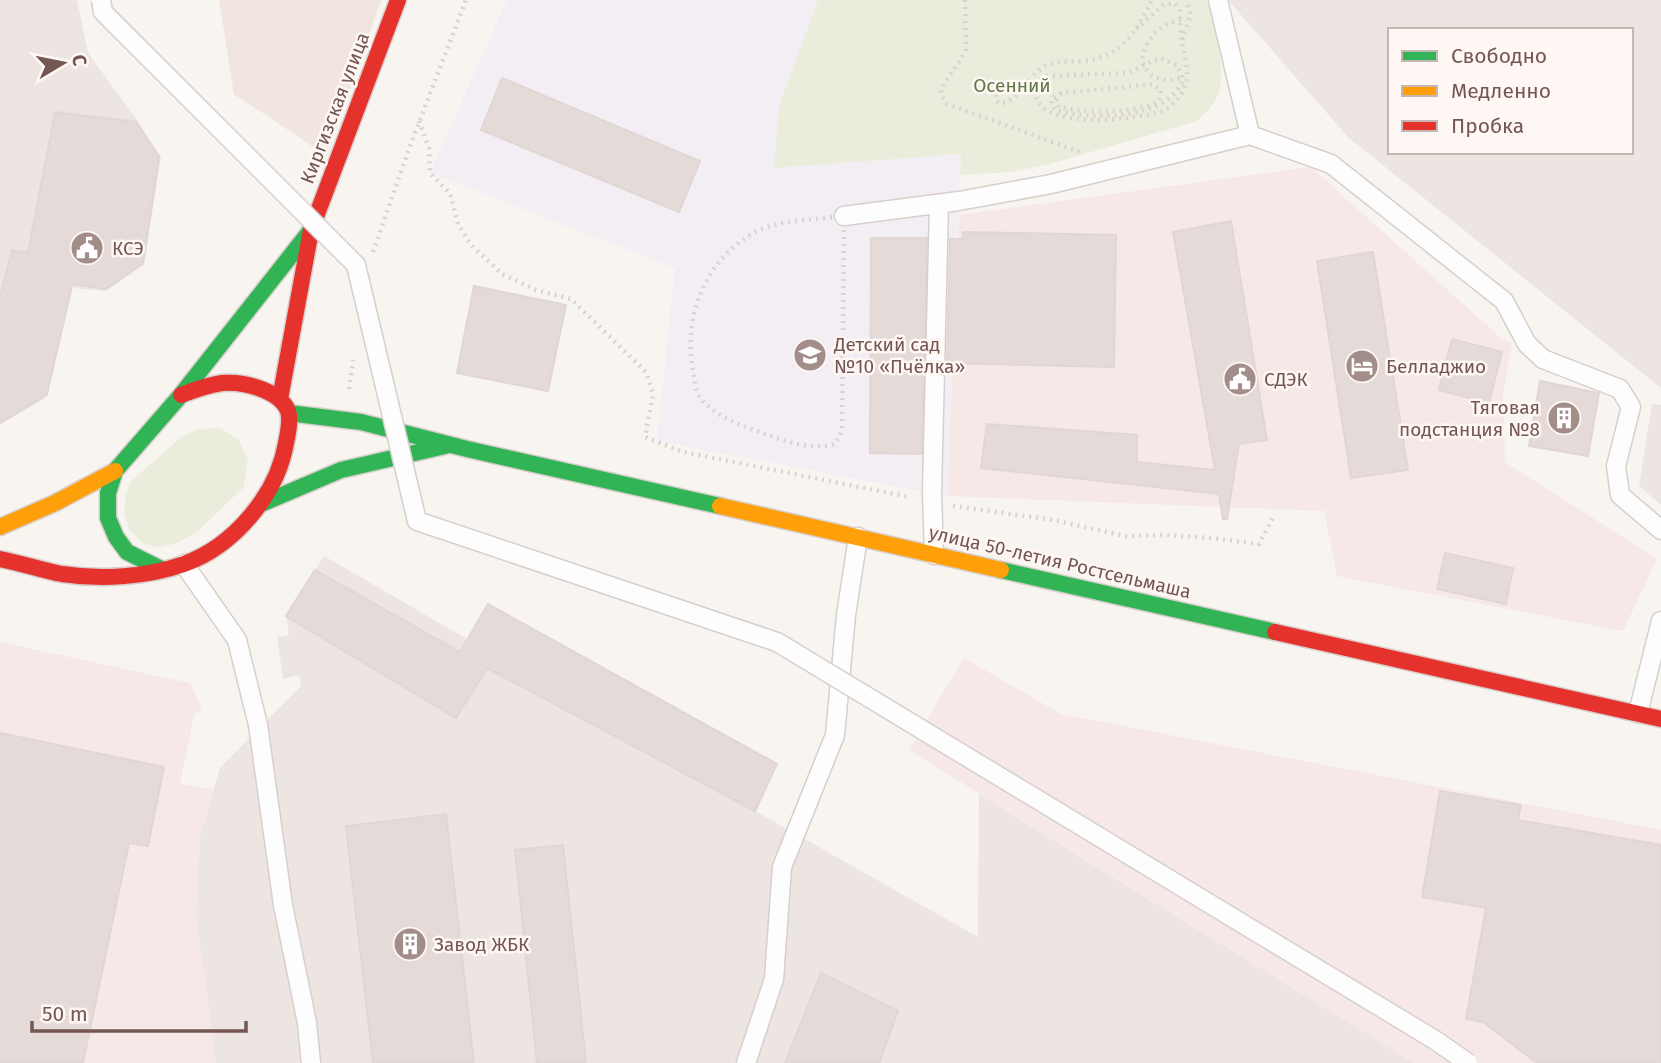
<svg xmlns="http://www.w3.org/2000/svg" width="1661" height="1063" viewBox="0 0 1661 1063" font-family="'Fira Sans',sans-serif">
<style>
.residential{fill:#f0e5df}
.commercial{fill:#f6e8e6}
.industrial{fill:#ece5e2;fill-rule:evenodd}
.education{fill:#f3eef4}
.green{fill:#eaeddc}
.building{fill:#e4dbd8;stroke:#e0d6d3;stroke-width:2}
.lines{fill:none;stroke-linecap:round;stroke-linejoin:round}
.lane-casing{stroke:#d7cfcc;stroke-width:21}
.fast-casing{stroke:#d8cfcc;stroke-width:19}
.slow-casing{stroke:#d8cfcc;stroke-width:19}
.jam-casing{stroke:#d8cfcc;stroke-width:19}
.path{stroke:#dad2d0;stroke-width:4.5;stroke-dasharray:2 5;stroke-linecap:butt}
.lane{stroke:#fefdfd;stroke-width:18}
.fast{stroke:#30b455;stroke-width:16}
.slow{stroke:#ff9f0a;stroke-width:16}
.jam{stroke:#e5322d;stroke-width:16}
.lane-bridge-casing{stroke:#d7cfcc;stroke-width:21;stroke-linecap:butt}
.lane-bridge{stroke:#fefdfd;stroke-width:18}
.labels{text-anchor:middle;dominant-baseline:central;stroke-width:5;stroke-linejoin:round;paint-order:stroke}
.park-label{font-size:19px;fill:#62784b;stroke:#fef7f4}
.street-label{font-size:19px;fill:#745652;stroke:#fef7f4}
.poi-label{font-size:19px;fill:#745652;stroke:#fef7f4;text-anchor:start}
</style>
<rect width="100%" height="100%" fill="#f8f4f0"/>
<path class="residential" d="M219 0H381L327 156 234 94Z"/>
<path class="commercial" d="M1311 167 1502 339 1512 343 1503 395 1505 462 1657 559 1623 631 1337 576 1324 511 947 496 959 215Z
M0 642 190 683 202 708 194 715 180 784 213 789 200 835 196 914 216 1063H0Z
M964 658 1061 714 1661 830V1063H1414L909 750Z"/>
<path class="industrial" d="M0 0H77L88 53 137 120 161 157 144 265 106 291 73 288 47 397 0 425Z
M1228 0H1661V388L1348 137ZM1390 30H1631V152H1390Z
M1652 404 1661 405V505L1639 486Z
M324 556 467 639 488 604 592 664 777 764 755 811 978 937 979 794 1414 1063H216L196 914 200 835 220 768 301 686 299 675 283 679 277 637 289 635 286 616Z"/>
<path class="education" d="M507 0H818L780 106 774 168 961 154 947 496 657 441 675 268 430 173Z"/>
<path class="green" d="M818 0H1209C1214 27 1227 69 1218 95 1214 106 1205 113 1197 121L1050 164 1011 172 960 175 961 154 774 168 779 106Z
M220 428 238 439 248 459 244 487 197 532 177 543 158 548 142 543 130 530 124 513 126 495 130 482 184 435 200 429Z"/>
<path class="building" d="M502 78 700 161 679 212 481 130Z
M55 112 136 122 159 157 143 263 106 289 72 284 47 394 0 423V297L12 250 28 253Z
M1231 221 1267 440 1239 444 1227 519H1223L1219 494 981 468 987 424 1137 435V462L1215 470 1173 232Z
M963 232 1116 235 1114 367 947 363 950 239H963Z
M871 238H927L922 454 870 453Z
M1373 252 1408 470 1351 478 1317 261Z
M474 286 566 305 548 391 457 373Z
M1452 339 1502 352 1489 403 1439 390Z
M1540 381 1599 393 1588 456 1529 446Z
M1445 553 1513 568 1506 604 1437 589Z
M315 570 460 652 488 604 777 764 755 811 487 668 456 718 286 616Z
M0 733 164 767 148 846 129 843 83 1063H0Z
M1440 791 1521 805 1518 820 1661 845V1063H1537L1483 1022 1466 1019 1486 908 1422 897Z
M446 814 474 1063H373L346 826Z
M563 845 586 1063H537L515 850Z
M821 973 898 1011 879 1063H785Z"/>
<g class="lines">
<defs>
<path id="lane" d="M1218 0 1250 135 1331 164 1504 301 1527 344 1543 359 1620 389 1631 407 1616 466 1620 495 1661 530
M844 216 959 201 1051 184 1250 135
M934 555 932 493 939 204
M184 564 237 640 258 725 283 905 307 1023 311 1063
M1638 713 1661 621
M746 1063 774 979 782 867 835 735 846 615 858 537"/>
<path id="fast" d="M289 413 361 422 467 449 720 506
M261 504 341 470 445 446
M161 569 127 552 116 537 108 518V493L115 471 181 395 311 230
M1001 570 1275 632"/>
<path id="slow" d="M720 506 1001 570
M0 527 55 503 115 471"/>
<path id="jam" d="M280 399 311 230 398 0
M0 559C21 563 41 570 62 574 101 580 147 577 184 564 234 546 277 495 286 443 288 433 291 420 288 411 280 390 242 381 222 383 208 385 194 390 181 395
M1275 632 1661 719"/>
</defs>
<use href="#lane" class="lane-casing"/>
<use href="#fast" class="fast-casing"/>
<use href="#slow" class="slow-casing"/>
<use href="#jam" class="jam-casing"/>
<path class="path" d="M965 0 966 51 941 89 942 97 947 104 1080 152
M1181 20C1159 24 1144 40 1142 62 1150 80 1165 83 1182 77
M1182 40 1191 15 1186 0
M1027 85 999 89 996 93V100L1000 104C1021 99 1028 76 1045 66 1057 59 1069 63 1082 61 1123 57 1135 32 1152 0
M1061 93 1056 102 1059 107C1086 113 1134 114 1159 101L1161 90 1153 84 1117 88 1061 93 1052 98 1051 104 1055 110C1090 120 1169 121 1183 79L1178 66 1160 58 1127 73 1045 76 1038 81C1017 134 1137 120 1162 111 1170 108 1177 101 1182 93 1184 89 1186 83 1187 78 1188 66 1183 52 1182 40 1180 29 1181 19 1179 8L1174 3 1163 5 1137 29
M419 121 429 149 430 173 450 193 458 224 471 245 502 274 536 290 571 299 646 372 653 394 645 437 683 452 910 497
M844 216 842 431 835 444C813 450 789 443 768 435 743 426 715 418 699 396 695 389 694 377 693 370 683 319 704 263 750 235 776 219 813 220 844 216Z
M373 252 410 146 466 0
M349 389 353 360
M953 506 1054 520 1125 536 1163 535 1212 538 1259 544 1275 514"/>
<use href="#lane" class="lane"/>
<use href="#fast" class="fast"/>
<use href="#slow" class="slow"/>
<use href="#jam" class="jam"/>
<defs>
<path id="lane-bridge" d="M101 0 103 12 356 265 417 521 777 642 1435 1040 1468 1063"/>
</defs>
<use href="#lane-bridge" class="lane-bridge-casing"/>
<use href="#lane-bridge" class="lane-bridge"/>
</g>
<defs>
<symbol id="civic-disc" viewBox="-11 -11 22 22"><circle r="9.5" fill="#a28d89" stroke="#fef7f4"/><path d="M-.6-6.5H3V-4.5H.6V-3L4-1V1h2V6H-6V1h2V-1L-.6-3ZM-1.2 2.5V6h2.4V2.5Z" fill="#fff"/></symbol>
<symbol id="school-disc" viewBox="-11 -11 22 22"><circle r="9.5" fill="#a28d89" stroke="#fef7f4"/><path d="M0-5L7-2L0 1L-7-2ZM-4 1L0 2.5L4 1V4Q0 6-4 4Z" fill="#fff"/></symbol>
<symbol id="hotel-disc" viewBox="-11 -11 22 22"><circle r="9.5" fill="#a28d89" stroke="#fef7f4"/><path d="M-6-4.5h1.5V1H6V5H4.5V3h-9V5H-6ZM-4 0a1.8 1.8 0 1 1 3.6 0ZM.5 0V-2.5h3Q6-2.5 6 0Z" fill="#fff"/></symbol>
<symbol id="building-disc" viewBox="-11 -11 22 22"><circle r="9.5" fill="#a28d89" stroke="#fef7f4"/><path d="M-4-6H4V6H1V3H-1V6H-4ZM-2.5-4.3h1.7v1.8h-1.7ZM.8-4.3h1.7v1.8H.8ZM-2.5-1h1.7V.8h-1.7ZM.8-1h1.7V.8H.8Z" fill="#fff"/></symbol>
</defs>
<g fill-rule="evenodd">
<use href="#civic-disc" x="68" y="229" width="38" height="38"/>
<use href="#school-disc" x="791" y="336" width="38" height="38"/>
<use href="#hotel-disc" x="1343" y="347" width="38" height="38"/>
<use href="#civic-disc" x="1221" y="360" width="38" height="38"/>
<use href="#building-disc" x="1545" y="399" width="38" height="38"/>
<use href="#building-disc" x="391" y="925" width="38" height="38"/>
</g>
<g class="labels">
<g class="park-label">
<text x="1012" y="85">Осенний</text>
</g>
<g class="street-label">
<text transform="translate(335 108) rotate(-69)">Киргизская улица</text>
<text transform="translate(1060 562) rotate(13)">улица 50-летия Ростсельмаша</text>
</g>
<g class="poi-label">
<text x="112" y="248">КСЭ</text>
<text x="834" y="344">Детский сад<tspan x="834" dy="22">№10 «Пчёлка»</tspan></text>
<text x="1386" y="366">Белладжио</text>
<text x="1264" y="379">СДЭК</text>
<text x="1540" y="407" text-anchor="end">Тяговая<tspan x="1540" dy="22">подстанция №8</tspan></text>
<text x="434" y="944">Завод ЖБК</text>
</g>
</g>
<rect x="1388" y="28" width="245" height="126" fill="#fef7f4" stroke="#c7b7b3" stroke-width="2"/>
<rect x="1402" y="51" width="35" height="10" fill="#30b455" stroke="#c7b7b3" stroke-width="2"/>
<text x="1451" y="63" font-size="21" fill="#745652">Свободно</text>
<rect x="1402" y="86" width="35" height="10" fill="#ff9f0a" stroke="#c7b7b3" stroke-width="2"/>
<text x="1451" y="98" font-size="21" fill="#745652">Медленно</text>
<rect x="1402" y="121" width="35" height="10" fill="#e5322d" stroke="#c7b7b3" stroke-width="2"/>
<text x="1451" y="133" font-size="21" fill="#745652">Пробка</text>
<g transform="translate(63 63) rotate(80)" stroke="#fef7f4" stroke-width="5" paint-order="stroke">
<path d="M0-5L12 26L0 18L-12 26Z" fill="#745652"/>
<text y="-10" font-size="19" font-weight="bold" text-anchor="middle" fill="#745652">С</text>
</g>
<path d="M32 1021v10h214v-10" fill="none" stroke="#745652" stroke-width="3.5"/>
<text x="42" y="1021" font-size="21" fill="#745652" stroke="#fef7f4" stroke-width="5" paint-order="stroke">50 m</text>
</svg>
